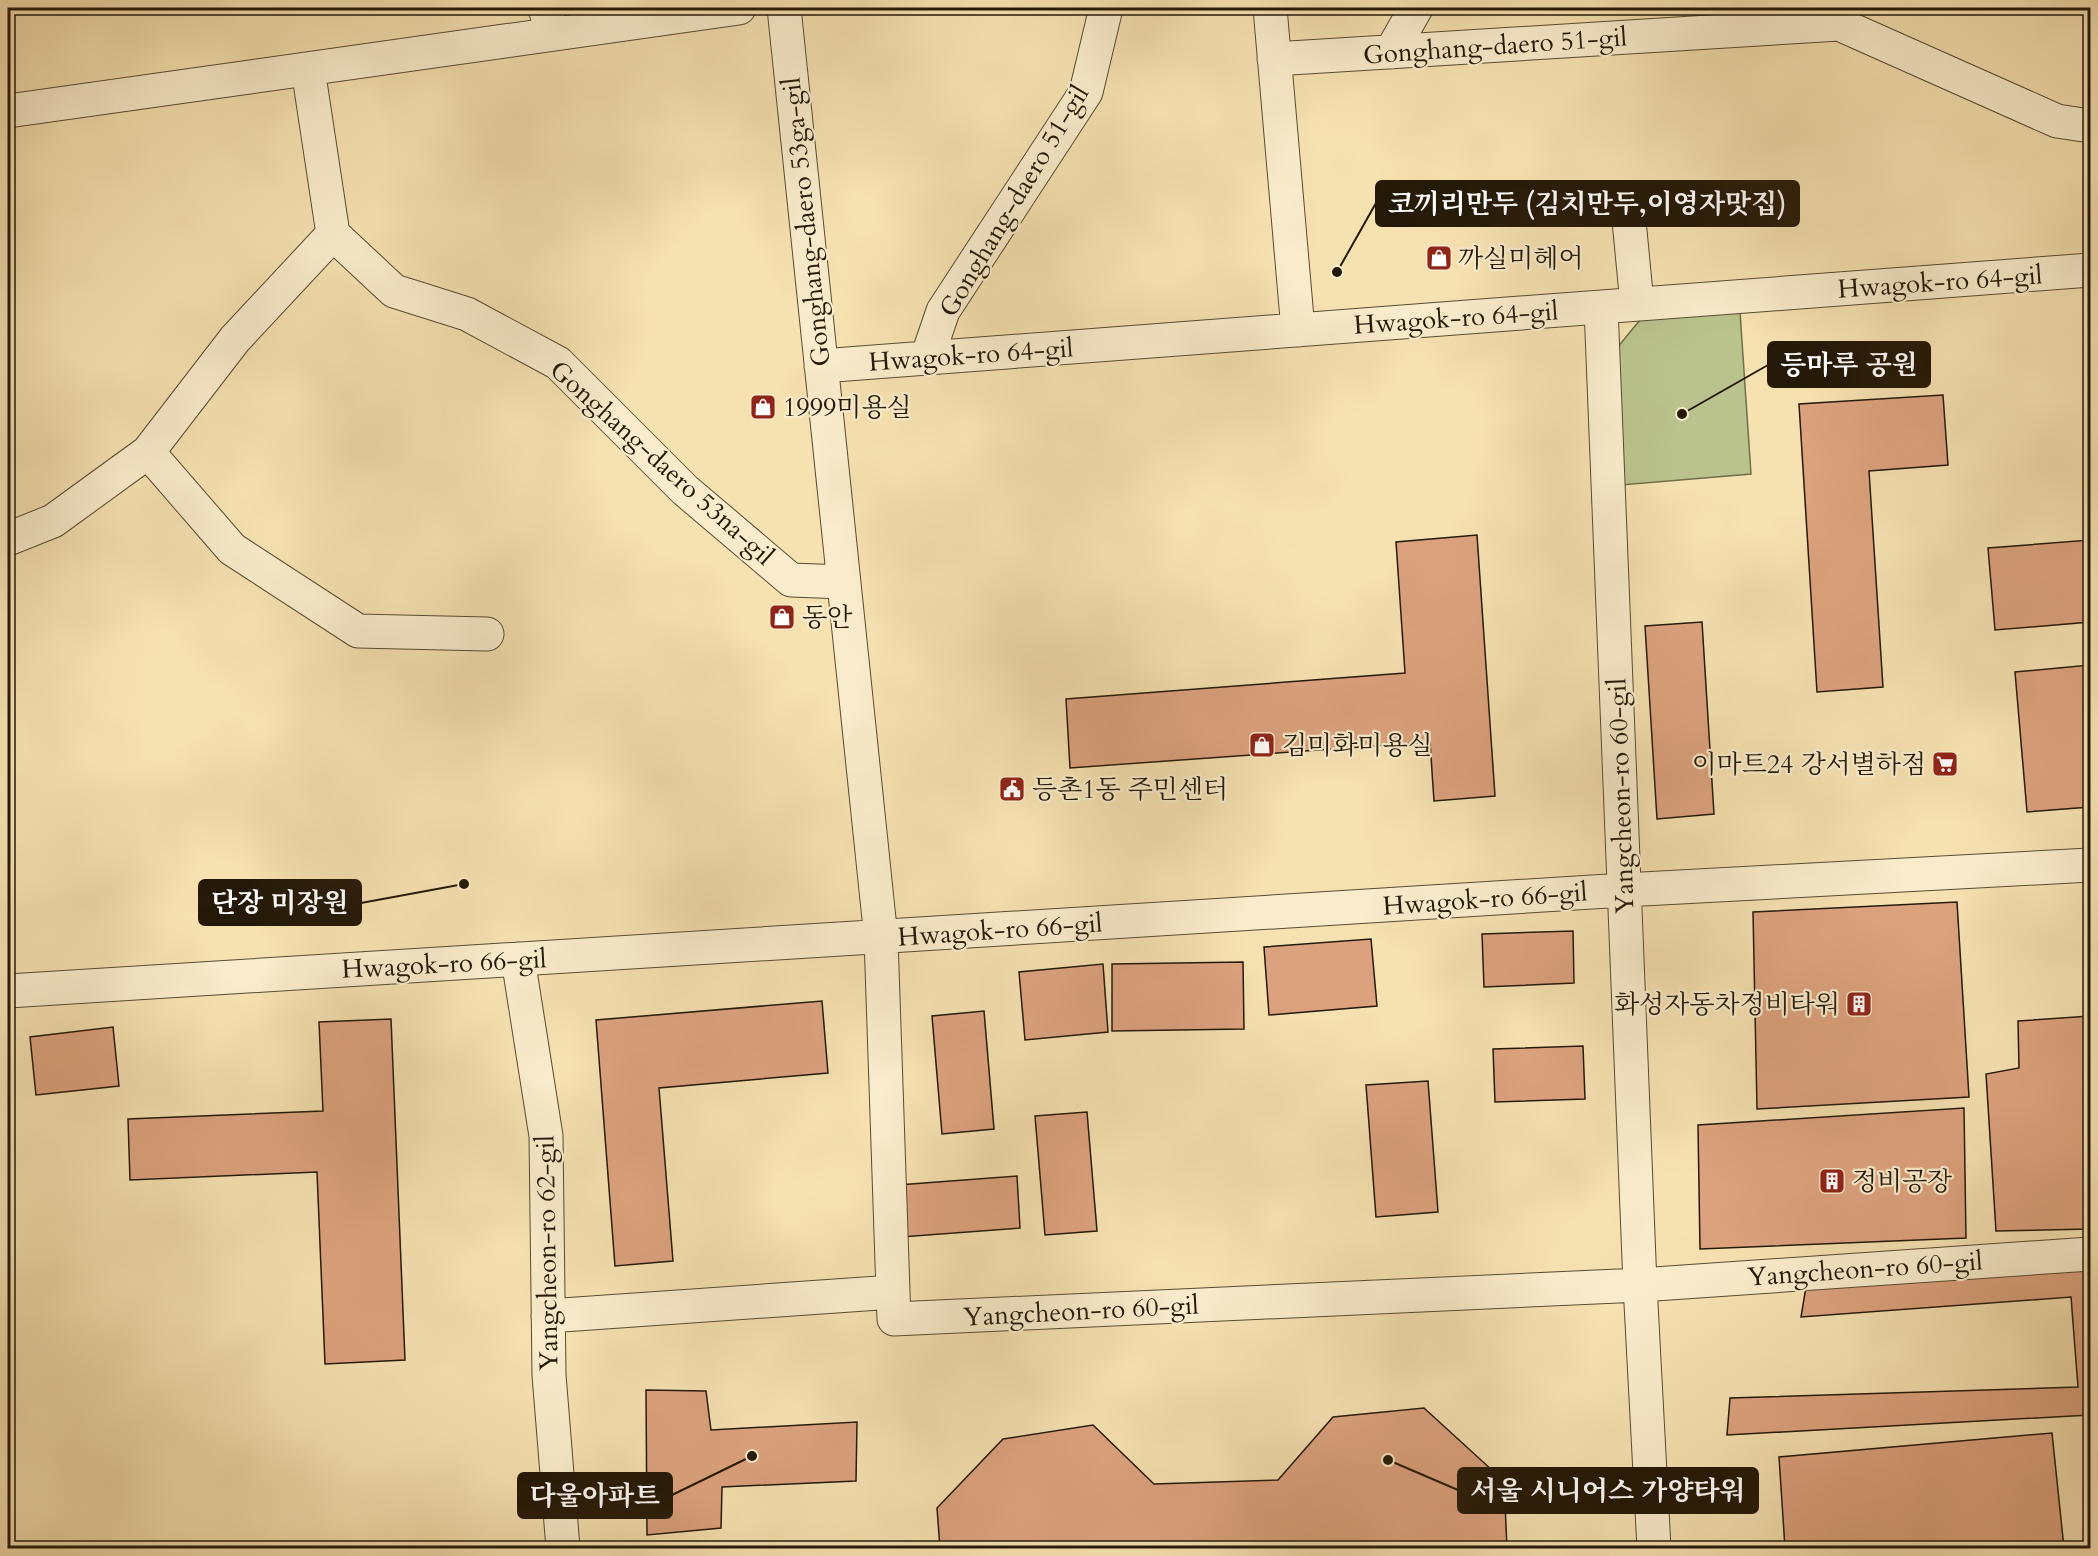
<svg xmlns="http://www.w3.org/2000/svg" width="2098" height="1556" viewBox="0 0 2098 1556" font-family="Cardo,'Noto Serif KR',serif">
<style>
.green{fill:#bac38d;stroke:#6f6e4a;stroke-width:1.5}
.building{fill:#dca27e;stroke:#241908;stroke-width:1.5}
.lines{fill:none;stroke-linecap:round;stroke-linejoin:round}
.minor-casing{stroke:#584b32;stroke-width:35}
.minor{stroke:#f9eccc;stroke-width:33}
.labels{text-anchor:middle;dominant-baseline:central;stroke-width:4.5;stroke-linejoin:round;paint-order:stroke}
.street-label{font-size:26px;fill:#241908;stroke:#f9eccc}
.poi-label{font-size:26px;fill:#241908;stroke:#f9eccc;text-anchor:start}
.leader{fill:none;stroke:#241908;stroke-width:2}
.callout-dot{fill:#241908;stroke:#f9eccc;stroke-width:2}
.callout{fill:#241908;stroke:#241908;stroke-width:2}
.callout-label{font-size:27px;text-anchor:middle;font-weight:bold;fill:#fff}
</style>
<rect width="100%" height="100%" fill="#f6e1b1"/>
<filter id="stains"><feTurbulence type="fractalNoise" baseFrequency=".00333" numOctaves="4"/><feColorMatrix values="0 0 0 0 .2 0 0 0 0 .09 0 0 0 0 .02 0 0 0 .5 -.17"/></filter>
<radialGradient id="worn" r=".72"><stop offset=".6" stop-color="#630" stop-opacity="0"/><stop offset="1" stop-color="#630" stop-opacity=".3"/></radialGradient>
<path class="green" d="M1740 312 1751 474 1621 485 1612 354 1640 320Z"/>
<path class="building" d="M1943 395 1948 465 1869 471 1883 687 1817 692 1799 404Z
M1477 535 1495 796 1434 801 1430 742 1070 768 1066 699 1405 673 1396 542Z
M2090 540V622L1995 630 1988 548Z
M1702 622 1714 814 1657 819 1645 626Z
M2090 665V807L2027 812 2015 672Z
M1957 902 1969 1097 1757 1109 1753 912Z
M1573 931 1574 983 1484 987 1482 934Z
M1371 939 1377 1006 1269 1015 1264 947Z
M1243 962 1244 1029 1112 1031V964Z
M1103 964 1108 1032 1025 1040 1019 972Z
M822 1001 828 1073 659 1088 673 1261 615 1266 596 1020Z
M984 1011 994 1129 942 1134 932 1016Z
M2090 1016V1229L1996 1231 1986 1074 2019 1068 2018 1021Z
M391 1019 405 1360 325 1364 317 1172 130 1180 128 1119 323 1111 319 1022Z
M113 1027 119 1086 36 1095 30 1037Z
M1583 1046 1585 1099 1495 1102 1493 1049Z
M1428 1081 1438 1212 1376 1217 1366 1085Z
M1964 1108 1966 1238 1700 1249 1698 1125Z
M1087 1112 1097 1231 1045 1235 1035 1116Z
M1017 1176 1020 1228 901 1237 898 1185Z
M2090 1270V1415L1727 1435 1730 1398 2078 1387 2071 1297 1801 1317 1806 1287Z
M646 1390 706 1391 711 1430 857 1422 856 1481 722 1487 721 1528 647 1535Z
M1424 1408 1504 1481 1507 1548H940L937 1508 1003 1439 1093 1425 1154 1484 1278 1480 1333 1417Z
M2052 1433 2064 1548H1785L1779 1457Z"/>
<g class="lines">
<defs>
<path id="minor" d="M545 8 552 34
M784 8 881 938 893 1292
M1270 8 1298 330
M1391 52 1416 8
M1274 59 1839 24 2057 121 2090 126
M308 69 333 234
M8 111 739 8
M1628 210 1637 304
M1601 307 1640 1285 1654 1548
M927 358 943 311 1086 92 1106 8
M821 366 2090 270
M148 452 232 549 358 631 487 634
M8 539 53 521 148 452 235 339 333 234 394 291 467 314 558 363 685 490 791 580 844 582
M518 959 546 1136 549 1375 563 1548
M8 991 1624 890 2090 865
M548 1316 893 1292 894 1319 1640 1285 2090 1254"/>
</defs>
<use href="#minor" class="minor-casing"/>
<use href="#minor" class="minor"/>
</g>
<defs>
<symbol id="shop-square" viewBox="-11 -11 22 22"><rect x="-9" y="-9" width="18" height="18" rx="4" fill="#8f2418" stroke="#f9eccc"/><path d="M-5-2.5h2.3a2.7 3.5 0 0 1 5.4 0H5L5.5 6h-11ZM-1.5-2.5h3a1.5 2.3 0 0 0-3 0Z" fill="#fff"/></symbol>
<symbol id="supermarket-square" viewBox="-11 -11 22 22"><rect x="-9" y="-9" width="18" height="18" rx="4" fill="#8f2418" stroke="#f9eccc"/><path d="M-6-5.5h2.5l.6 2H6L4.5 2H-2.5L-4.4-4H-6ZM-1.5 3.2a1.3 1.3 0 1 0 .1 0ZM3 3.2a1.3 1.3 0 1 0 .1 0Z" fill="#fff"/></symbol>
<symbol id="civic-square" viewBox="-11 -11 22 22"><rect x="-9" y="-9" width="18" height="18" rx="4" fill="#8f2418" stroke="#f9eccc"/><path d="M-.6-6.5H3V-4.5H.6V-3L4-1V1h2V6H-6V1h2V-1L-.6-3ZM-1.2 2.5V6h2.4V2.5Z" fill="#fff"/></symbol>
<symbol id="building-square" viewBox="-11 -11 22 22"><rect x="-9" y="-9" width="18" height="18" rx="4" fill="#8f2418" stroke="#f9eccc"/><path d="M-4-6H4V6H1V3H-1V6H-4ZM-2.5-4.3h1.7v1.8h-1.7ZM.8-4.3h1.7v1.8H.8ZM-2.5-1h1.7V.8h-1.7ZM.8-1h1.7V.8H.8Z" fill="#fff"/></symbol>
</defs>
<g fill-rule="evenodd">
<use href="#shop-square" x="1424" y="243" width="30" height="30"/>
<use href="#shop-square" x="748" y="392" width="30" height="30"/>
<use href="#shop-square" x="767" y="602" width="30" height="30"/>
<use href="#shop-square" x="1247" y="730" width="30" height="30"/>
<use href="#supermarket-square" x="1930" y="749" width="30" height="30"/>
<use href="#civic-square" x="997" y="774" width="30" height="30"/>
<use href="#building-square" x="1844" y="989" width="30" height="30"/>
<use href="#building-square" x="1817" y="1166" width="30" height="30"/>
</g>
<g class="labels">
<g class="street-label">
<text transform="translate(1495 46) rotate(-4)">Gonghang-daero 51-gil</text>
<text transform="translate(1014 201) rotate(-59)">Gonghang-daero 51-gil</text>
<text transform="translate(806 222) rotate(-96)">Gonghang-daero 53ga-gil</text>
<text transform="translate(1940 282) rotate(-4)">Hwagok-ro 64-gil</text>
<text transform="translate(1456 318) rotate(-4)">Hwagok-ro 64-gil</text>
<text transform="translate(971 355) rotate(-4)">Hwagok-ro 64-gil</text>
<text transform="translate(662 463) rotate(42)">Gonghang-daero 53na-gil</text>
<text transform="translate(1621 796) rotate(-92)">Yangcheon-ro 60-gil</text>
<text transform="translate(1485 899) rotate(-4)">Hwagok-ro 66-gil</text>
<text transform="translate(1000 930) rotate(-4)">Hwagok-ro 66-gil</text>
<text transform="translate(444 964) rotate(-3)">Hwagok-ro 66-gil</text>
<text transform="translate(547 1253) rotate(-91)">Yangcheon-ro 62-gil</text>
<text transform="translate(1865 1269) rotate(-4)">Yangcheon-ro 60-gil</text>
<text transform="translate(1081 1311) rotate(-3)">Yangcheon-ro 60-gil</text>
</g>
<g class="poi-label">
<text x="1458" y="258">까실미헤어</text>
<text x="783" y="407">1999미용실</text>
<text x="802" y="617">동안</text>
<text x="1282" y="745">김미화미용실</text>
<text x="1926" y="764" text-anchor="end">이마트24 강서별하점</text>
<text x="1032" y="789">등촌1동 주민센터</text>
<text x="1840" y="1004" text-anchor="end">화성자동차정비타워</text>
<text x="1852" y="1181">정비공장</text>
</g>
</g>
<path class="leader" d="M1337 272L1376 203M1682 414L1768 365M464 884L361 903M1388 1460L1458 1490M752 1456L672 1495"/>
<g class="callout-dot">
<circle cx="1337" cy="272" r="6"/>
<circle cx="1682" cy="414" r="6"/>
<circle cx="464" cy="884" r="6"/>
<circle cx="1388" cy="1460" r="6"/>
<circle cx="752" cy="1456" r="6"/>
</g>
<g class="callout">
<rect x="1376" y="181" width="423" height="45" rx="6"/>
<rect x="1768" y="342" width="162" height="45" rx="6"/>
<rect x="199" y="880" width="162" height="45" rx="6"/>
<rect x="1458" y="1468" width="300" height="45" rx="6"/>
<rect x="518" y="1473" width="154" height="45" rx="6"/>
</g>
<g class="callout-label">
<text x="1587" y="213">코끼리만두 (김치만두,이영자맛집)</text>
<text x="1849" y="374">등마루 공원</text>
<text x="280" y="912">단장 미장원</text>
<text x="1608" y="1500">서울 시니어스 가양타워</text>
<text x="595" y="1505">다울아파트</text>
</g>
<rect width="2098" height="1556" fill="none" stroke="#f6e1b1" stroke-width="30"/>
<rect x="9" y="9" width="2080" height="1538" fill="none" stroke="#241908" stroke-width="3"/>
<rect x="15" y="15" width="2068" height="1526" fill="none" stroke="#241908" stroke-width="1.5"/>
<rect width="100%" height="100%" filter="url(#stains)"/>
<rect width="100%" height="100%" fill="url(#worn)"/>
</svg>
